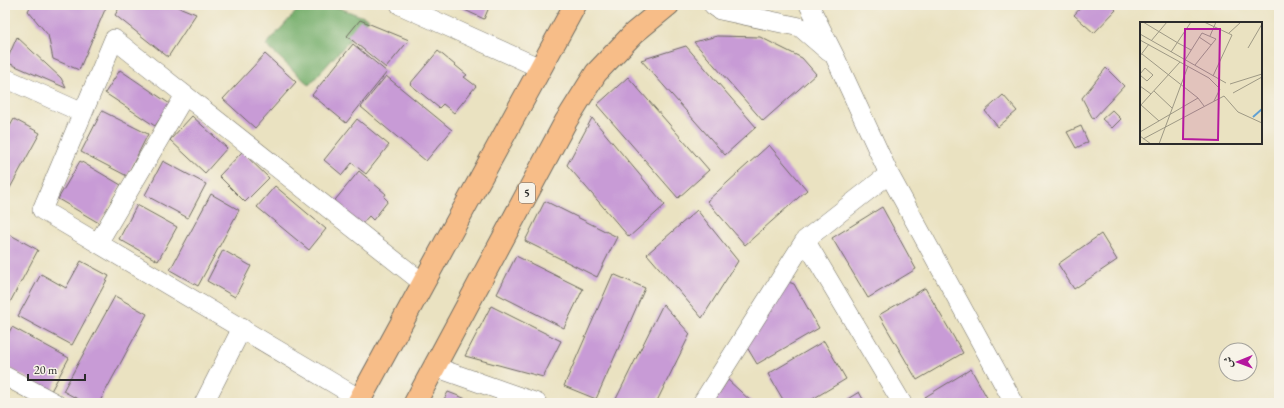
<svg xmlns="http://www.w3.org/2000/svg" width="1284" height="408" viewBox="0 0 1284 408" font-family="'EB Garamond',Amiri,serif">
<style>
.forest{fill:#78b06e;stroke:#526e4c}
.building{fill:#c89bd6}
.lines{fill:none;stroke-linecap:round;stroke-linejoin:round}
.street-casing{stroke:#6e6b60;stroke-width:20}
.primary-casing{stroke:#6e6b60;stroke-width:24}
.street{stroke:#fff;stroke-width:19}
.primary{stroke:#f7bd88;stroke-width:22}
.labels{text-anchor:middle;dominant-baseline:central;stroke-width:3;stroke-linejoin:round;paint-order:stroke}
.shield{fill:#f7f3e8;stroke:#686764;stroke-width:1}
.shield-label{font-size:12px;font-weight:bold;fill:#2b2b2b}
.inset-river{fill:none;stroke:#60a0d3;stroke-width:2}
.inset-road{fill:none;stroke:#9e9985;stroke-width:1}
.view{fill:#b5179e;fill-opacity:0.15;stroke:#b5179e;stroke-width:2}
.inset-edge{fill:none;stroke:#2b2b2b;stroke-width:2}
</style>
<rect width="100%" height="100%" fill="#f7f3e8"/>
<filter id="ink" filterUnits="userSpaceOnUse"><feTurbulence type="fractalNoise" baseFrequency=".025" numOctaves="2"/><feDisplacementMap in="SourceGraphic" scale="8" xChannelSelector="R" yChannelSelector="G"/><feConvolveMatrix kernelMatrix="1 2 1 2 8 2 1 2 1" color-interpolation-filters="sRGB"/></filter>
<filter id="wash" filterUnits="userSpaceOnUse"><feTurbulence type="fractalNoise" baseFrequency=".012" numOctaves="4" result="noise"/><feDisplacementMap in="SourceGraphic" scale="16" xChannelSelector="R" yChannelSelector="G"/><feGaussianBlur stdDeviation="0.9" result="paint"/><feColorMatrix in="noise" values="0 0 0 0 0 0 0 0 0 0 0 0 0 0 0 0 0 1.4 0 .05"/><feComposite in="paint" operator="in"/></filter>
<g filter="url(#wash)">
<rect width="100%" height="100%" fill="#eae2c1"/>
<path class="forest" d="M302 5H331L369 19 309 85 266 45Z"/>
<g id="blocks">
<path class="building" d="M31 5H107L79 70 53 59 48 35 28 11Z
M121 5H174L196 14 168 57 115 15Z
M454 5H490L484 19Z
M1083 5H1111L1116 10 1094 33 1074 15Z
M360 20 409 40 386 68 347 36Z
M717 36 760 37 802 58 816 74 763 121 694 42Z
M17 37 61 78 66 88 6 62Z
M353 44 387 72 346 123 312 95Z
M686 46 756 127 725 155 641 60Z
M438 51 467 75 464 77 476 86 454 113 443 104 439 108 410 84Z
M265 54 296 82 255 128 223 99Z
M1106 68 1124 86 1093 119 1082 98Z
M120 70 170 104 155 126 105 93Z
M386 76 452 130 426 161 361 107Z
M628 77 709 170 678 198 597 105Z
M1003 95 1017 111 998 127 985 111Z
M1112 110 1121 119 1112 128 1102 119Z
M102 111 148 134 127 176 81 152Z
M192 116 227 148 205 173 170 140Z
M592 118 665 205 629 237 567 165Z
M14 119 40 133 10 188 5 186V135Z
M357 119 389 145 366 174 352 163 342 175 324 160Z
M1081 126 1088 142 1076 148 1067 132Z
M769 145 807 190 745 245 707 201Z
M242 152 269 178 245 202 219 176Z
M80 161 121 185 99 223 58 199Z
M163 161 206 184 188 218 145 195Z
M359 171 386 194 384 197 388 201 373 220 369 216 358 228 331 205Z
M275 186 326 229 309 250 257 207Z
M211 194 239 210 198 286 170 270Z
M545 201 617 237 597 277 525 241Z
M137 205 177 227 158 261 119 239Z
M882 207 916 269 868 298 832 238Z
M697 210 738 261 702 318 647 254Z
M5 232 38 250 8 306 5 304Z
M1101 234 1117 260 1074 289 1058 264Z
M223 250 251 266 235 297 207 281Z
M516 256 583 289 564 328 497 294Z
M81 261 109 276 72 345 18 316 41 274 66 288Z
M613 274 645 288 596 399 564 386Z
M783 280 794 284 819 328 757 364 745 344Z
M925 288 963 353 917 380 879 315Z
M115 296 147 314 99 403H85L63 391Z
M663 304 690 334 656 403H614Z
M491 306 561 341 543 377 465 356Z
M12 327 69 358 51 391 5 366V339Z
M824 341 846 379 806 403H785L768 374Z
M971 369 990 403H928L925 397Z
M728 380 753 403H713Z
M448 392 477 403H442Z
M859 392 865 403H841Z"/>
</g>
</g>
<g filter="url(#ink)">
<use href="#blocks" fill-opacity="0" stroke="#6e6b60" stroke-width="1"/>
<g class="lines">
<defs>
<path id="street" d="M400 5 540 68
M713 5 720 10 800 27 829 52
M809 5 835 57 889 174 1014 403
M5 78 83 113
M805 240 902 403
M98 243 185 95
M435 367 537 403
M5 376 55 403
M360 399 42 210 114 39 423 283
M204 403 242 328
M702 403 805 240 889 174"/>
<path id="primary" d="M358 403 575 5
M415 403 566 121 596 73 634 33 668 5"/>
</defs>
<use href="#street" class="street-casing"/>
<use href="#primary" class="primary-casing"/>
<use href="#street" class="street"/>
<use href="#primary" class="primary"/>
</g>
</g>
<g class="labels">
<rect class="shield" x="519" y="183" width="16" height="20" rx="3"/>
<g class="shield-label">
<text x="527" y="193">5</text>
</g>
</g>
<g transform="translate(1140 22)">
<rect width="122" height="122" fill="#eae2c1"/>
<path class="inset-river" d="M113 95 122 87"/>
<path class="inset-road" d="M3 0 38 21M64 0 92 13 73 54M89 11 101 0M0 12 86 61M70 14 76 0M59 15 71 23M0 18 69 56 80 67M11 19 27 0M38 21 51 28M108 26 122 2M31 30 51 0M2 32 58 76 64 84M0 34 9 22M45 38 62 11 76 17 55 43M0 52 5 46 13 53 7 59 0 53M90 62 122 52M0 64 11 72M14 69 32 86M93 71 122 55M84 74 98 90 122 101M74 79 80 67M0 82 19 99M0 84 40 40M0 110 58 76M0 114 11 122M3 117 84 74M19 122 48 44"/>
<path class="view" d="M45 7H80L78 118 43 117Z"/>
<rect width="122" height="122" class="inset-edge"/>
</g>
<rect width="1284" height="408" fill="none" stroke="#f7f3e8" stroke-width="20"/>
<g transform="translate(1238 362) rotate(269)"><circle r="19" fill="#f7f3e8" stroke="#a5a39c"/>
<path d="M0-3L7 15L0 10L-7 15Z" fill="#b5179e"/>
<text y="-6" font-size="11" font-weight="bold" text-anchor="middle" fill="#2b2b2b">ش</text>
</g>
<path d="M28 374v6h57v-6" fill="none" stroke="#2b2b2b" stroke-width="2"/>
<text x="34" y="374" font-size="12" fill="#2b2b2b" stroke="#f7f3e8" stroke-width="3" paint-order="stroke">20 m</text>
</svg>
